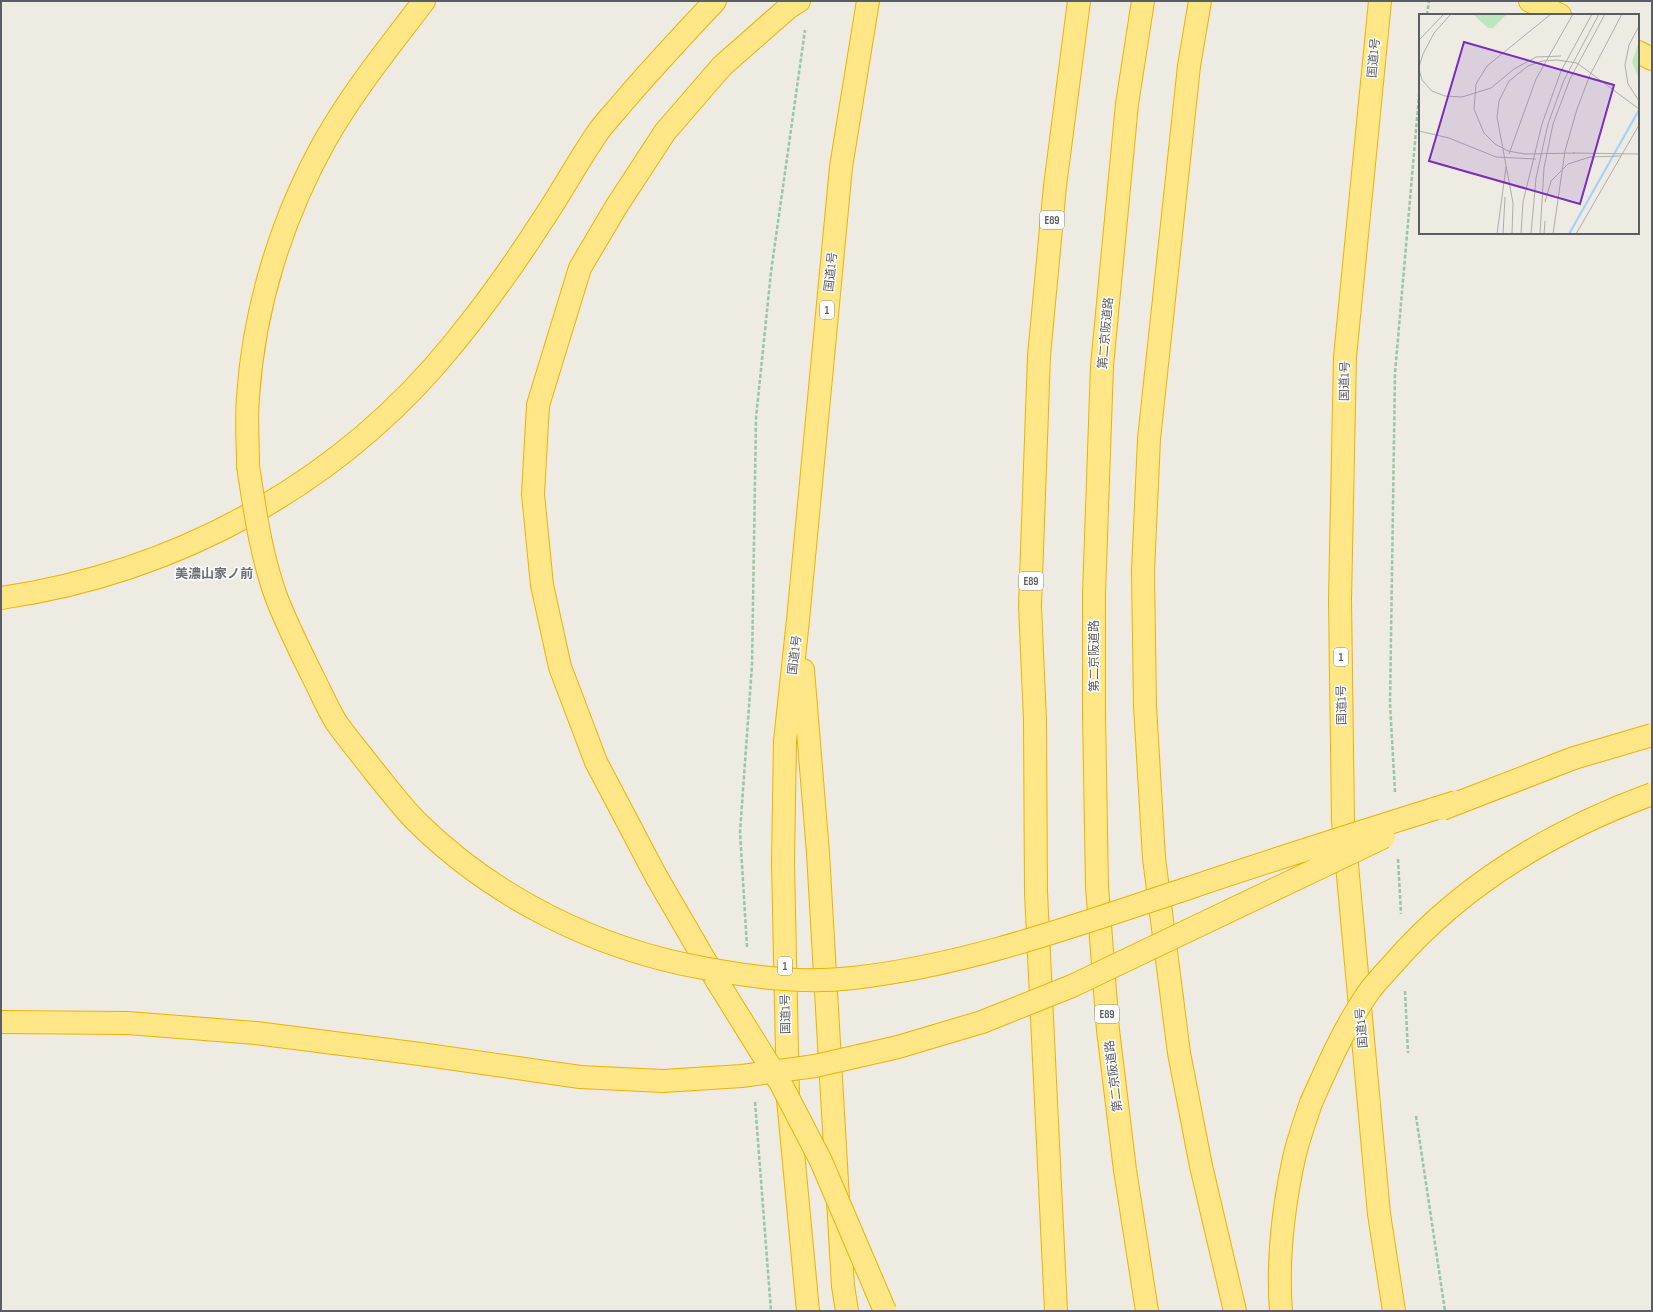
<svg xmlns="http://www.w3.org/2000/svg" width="1653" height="1312" viewBox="0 0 1653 1312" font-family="'Sofia Sans Condensed','Noto Sans JP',sans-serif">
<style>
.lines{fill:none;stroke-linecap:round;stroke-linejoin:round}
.highway-casing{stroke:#efb100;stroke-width:24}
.path{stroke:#96c7a7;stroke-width:2.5;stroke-dasharray:4 2;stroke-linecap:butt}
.highway{stroke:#ffe787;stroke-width:22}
.highway-bridge-casing{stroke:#efb100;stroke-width:24;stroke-linecap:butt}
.highway-bridge{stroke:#ffe787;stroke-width:22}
.labels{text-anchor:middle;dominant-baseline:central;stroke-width:3;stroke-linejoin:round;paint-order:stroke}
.shield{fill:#fff;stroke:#8c8e92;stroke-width:1}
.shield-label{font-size:11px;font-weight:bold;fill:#5a5d63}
.street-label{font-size:12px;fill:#5a5d63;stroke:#fff}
.neighbourhood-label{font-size:13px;font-weight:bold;fill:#6b6f75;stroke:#fff}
.inset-river{fill:none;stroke:#a0d0ff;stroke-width:2}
.inset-road{fill:none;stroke:#aeaeab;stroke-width:1}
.view{fill:#7b2cbf;fill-opacity:0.15;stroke:#7b2cbf;stroke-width:2}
.inset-edge{fill:none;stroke:#5a5d63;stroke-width:2}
</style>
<rect width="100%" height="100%" fill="#edebe2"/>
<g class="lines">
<defs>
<path id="highway" d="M1143 1 1127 104 1102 366 1094 594V714L1097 886 1108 1030 1125 1170 1147 1311
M1200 1 1189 66 1149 439 1143 572 1145 706 1154 858 1179 1053 1201 1166 1235 1311
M1380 1 1345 357 1340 600 1343 821 1379 1214 1394 1311
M1530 1 1560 15
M1638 52 1652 59
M248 466C248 443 246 420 248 397 254 307 282 217 326 139 354 90 390 46 424 1
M1 598C179 572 341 483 454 343 486 304 515 263 542 221 561 193 577 163 596 135 604 123 615 112 624 101 653 67 684 34 715 1
M803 670 818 853 843 1286 847 1311
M717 981 656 876 596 762 560 667 542 585 533 494 538 405 580 268 616 207 665 132 722 66 788 8 799 1
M1 1022 128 1023 256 1033 420 1054 580 1077 663 1081
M808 1311 788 1099 783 863 785 741 798 620 841 167 868 1
M1056 1311 1036 892 1035 720 1030 606 1039 356 1055 186 1079 1
M1281 1311C1277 1260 1283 1209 1294 1158 1298 1140 1305 1121 1311 1103"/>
</defs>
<use href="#highway" class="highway-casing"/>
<path class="path" d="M1427 15 1429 1
M1395 792 1390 704 1395 373 1420 84
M1398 859 1401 914
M747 947 740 832 752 665 756 418 771 272 805 30
M1405 991 1408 1053
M755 1102 771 1311
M1416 1116 1445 1311"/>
<use href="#highway" class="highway"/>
<defs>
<path id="highway-bridge" d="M248 466C255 511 261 556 277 599 288 627 302 655 315 681 322 695 328 709 336 722 347 738 361 754 373 770 387 787 401 806 417 822 494 898 597 949 703 968 752 977 803 984 853 978 969 965 1079 924 1189 888 1277 858 1367 830 1456 802
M1442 809 1574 758 1652 735
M717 981 781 1084 821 1161 885 1311
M663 1081 742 1076 815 1066 898 1047 982 1022 1072 986 1384 837
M1311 1103C1328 1065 1345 1026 1368 993 1375 983 1384 974 1392 965 1461 885 1554 830 1652 794"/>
</defs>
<use href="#highway-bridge" class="highway-bridge-casing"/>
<use href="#highway-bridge" class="highway-bridge"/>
</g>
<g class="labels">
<g class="shield">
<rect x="1040" y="211" width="24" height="18" rx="3"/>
<rect x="820" y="301" width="14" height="18" rx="3"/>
<rect x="1019" y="572" width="24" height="18" rx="3"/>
<rect x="1334" y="648" width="14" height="18" rx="3"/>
<rect x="778" y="957" width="14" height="18" rx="3"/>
<rect x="1095" y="1005" width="24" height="18" rx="3"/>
</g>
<g class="shield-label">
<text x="1052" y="220">E89</text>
<text x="827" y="310">1</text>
<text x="1031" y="581">E89</text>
<text x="1341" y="657">1</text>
<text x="785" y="966">1</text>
<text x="1107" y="1014">E89</text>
</g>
<g class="street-label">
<text transform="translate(1374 58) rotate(-85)">国道1号</text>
<text transform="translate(831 272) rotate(-84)">国道1号</text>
<text transform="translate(1106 333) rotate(-85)">第二京阪道路</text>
<text transform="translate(1345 381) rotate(-89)">国道1号</text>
<text transform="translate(795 655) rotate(-83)">国道1号</text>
<text transform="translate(1094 656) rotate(-90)">第二京阪道路</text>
<text transform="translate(1342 705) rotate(-91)">国道1号</text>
<text transform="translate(786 1014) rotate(-91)">国道1号</text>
<text transform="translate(1362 1028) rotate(-95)">国道1号</text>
<text transform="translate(1114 1076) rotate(-97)">第二京阪道路</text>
</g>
<g class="neighbourhood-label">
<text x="214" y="574">美濃山家ノ前</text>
</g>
</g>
<g transform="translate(1419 14)">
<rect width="220" height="220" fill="#edebe2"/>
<path d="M54 0H88L74 14H69ZM220 28V62L219 63 213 48Z" fill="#bde6bf"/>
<path class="inset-river" d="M150 220 220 96"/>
<path class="inset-road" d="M132 0 68 52 57 70 55 95 65 119 76 130 89 137 106 140 156 139M220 12 210 31 206 51 209 70 220 87M0 26 25 0M0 53 4 40 15 19 32 0M0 55 3 66 13 77 26 82 43 83 72 74 95 55 117 43 142 42M0 117 30 124 77 143 117 145M154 139 220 140M90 140 117 65 154 0M126 188 132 167 149 150 171 143 202 142M78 220 87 153M84 220 86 183M93 220 94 189 78 103 80 87 90 67 109 52 123 47 138 46 158 49 220 95M102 220 104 188 123 110 142 57 173 0M112 220 117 164 129 110 145 66 180 0M121 220 125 154 134 110 151 65 186 0M125 220 126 207M134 220 146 137 158 95 171 61 203 0M157 220 220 111"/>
<path class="view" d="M45 28 195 71 161 190 10 147Z"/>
<rect width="220" height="220" class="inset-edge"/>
</g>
<rect width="1653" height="1312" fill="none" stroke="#5a5d63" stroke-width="4"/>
</svg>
